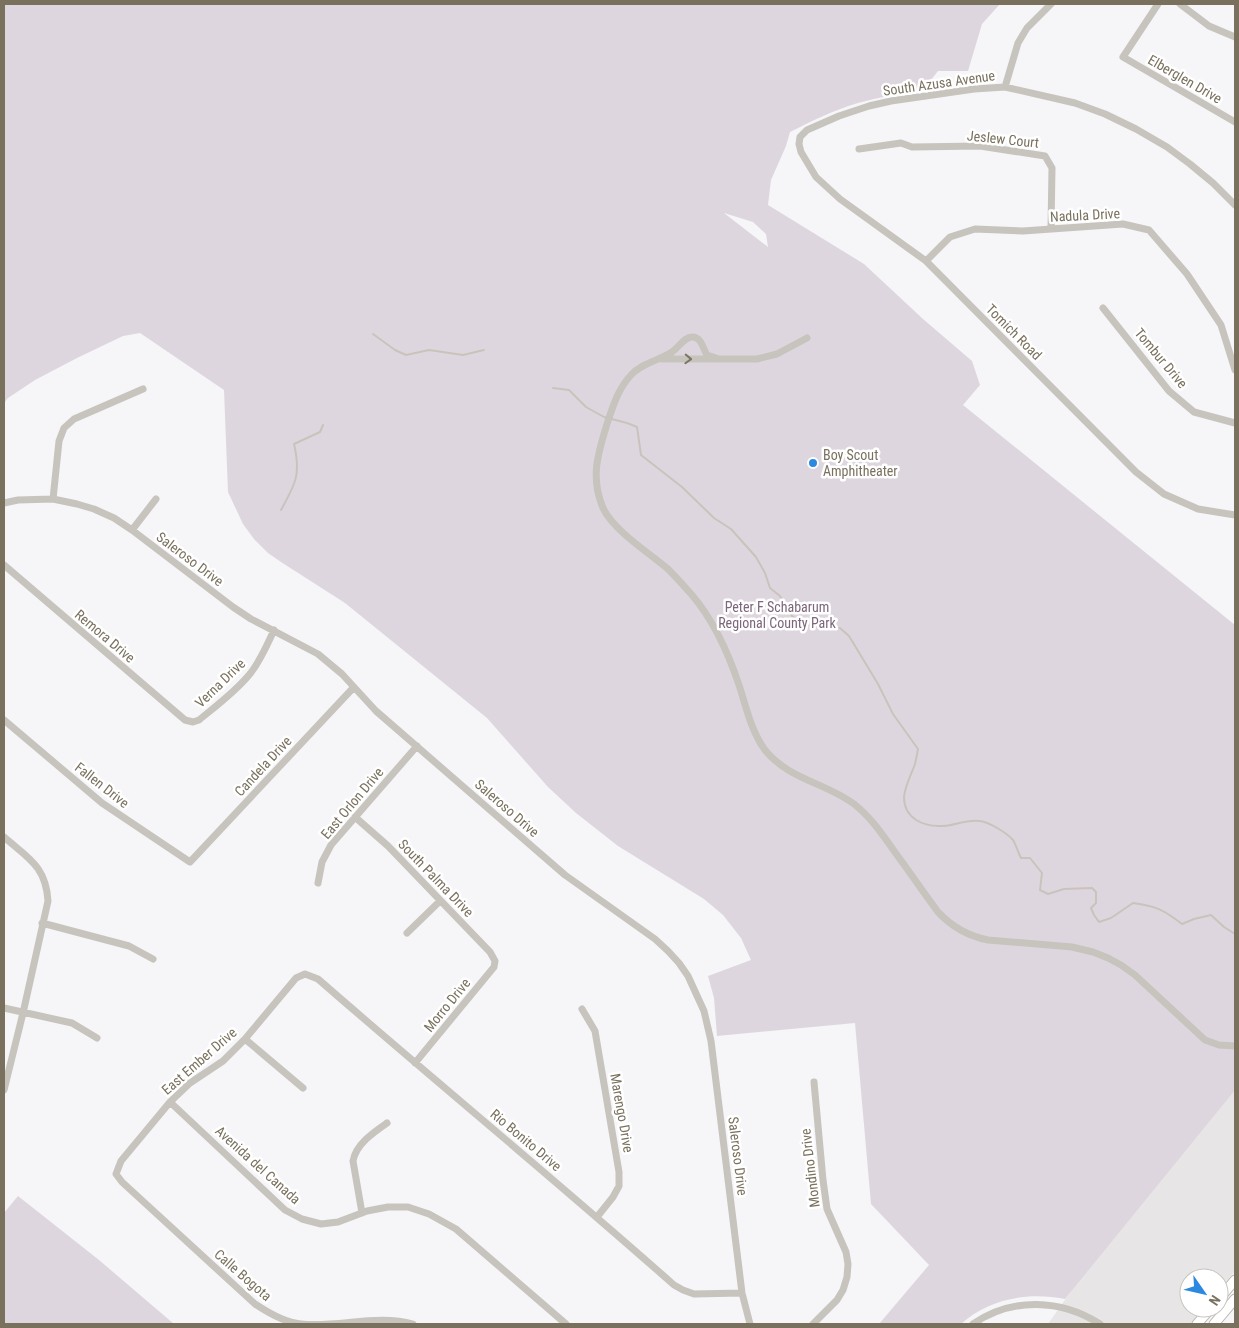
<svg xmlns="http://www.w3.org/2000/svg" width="1239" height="1328" viewBox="0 0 1239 1328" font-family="'Roboto Condensed',sans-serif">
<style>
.built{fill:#e7e5e5}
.green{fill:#ded6de;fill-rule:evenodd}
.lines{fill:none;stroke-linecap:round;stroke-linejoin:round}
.stream{stroke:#cac3bb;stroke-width:2}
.major-casing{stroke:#b9b6b0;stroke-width:11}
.minor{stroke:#c7c4be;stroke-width:7}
.major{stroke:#fff;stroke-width:9}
.oneway{stroke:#7d7563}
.poi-dot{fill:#2d89df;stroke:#fff;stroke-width:2}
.labels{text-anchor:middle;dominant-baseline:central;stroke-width:5;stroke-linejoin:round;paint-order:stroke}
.street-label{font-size:14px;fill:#79715e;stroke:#fff}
.poi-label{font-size:14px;fill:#79715e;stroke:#fff;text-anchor:start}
.park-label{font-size:14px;fill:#7c667b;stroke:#fff}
</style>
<rect width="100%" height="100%" fill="#f6f5f8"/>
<path class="built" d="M1235 1087V1271L1219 1290V1278H1189V1308H1204L1191 1324H1048L1074 1287Z"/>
<path class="green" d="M4 4H1000L982 24 968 71H938L923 90C901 94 879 97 858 103 834 110 812 121 790 132L786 146 771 180 768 205 864 264 923 319 972 361 980 385 963 405 1235 625V1090L1065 1299C1028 1292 990 1298 961 1324H879L929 1265 871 1204 855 1023 717 1036 714 998 708 976 751 960 741 938 723 915 704 899 618 846 576 813 548 787 487 718 345 603 281 562 268 553 254 539 243 524 228 492 224 390 140 333 123 336 77 358 35 380 8 398 4 403ZM724 213 753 222 766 234 768 247Z
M18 1196 99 1260 174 1324H4V1213Z"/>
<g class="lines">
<path class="stream" d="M373 334 395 350 406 355 429 350 463 355 484 350
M553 388 569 390 586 407 604 417 627 423 637 427 641 455 682 487 714 518 731 529 756 557 765 573 770 588 780 596 792 616 805 625 840 628 849 636 878 684 893 714 918 749C917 754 916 760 915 764 911 775 905 786 904 797 904 818 923 827 942 826 954 826 966 819 980 821 989 822 1007 833 1013 840 1016 845 1018 852 1021 858H1030L1042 873 1040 890 1048 894 1064 889 1092 888 1096 892V903L1091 908 1094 915 1099 922 1111 918 1133 903C1156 906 1164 910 1182 924L1194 919 1211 915 1224 927 1235 934
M281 510C296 483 301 474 294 444L320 432 323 425"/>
<defs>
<path id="major" d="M1219 1299 1235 1280
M1197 1324 1211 1308
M1214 1324 1235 1299"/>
</defs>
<use href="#major" class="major-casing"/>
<path class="minor" d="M1158 4 1123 57 1235 122
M1180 4 1209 26 1235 37
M1005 87 1018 43 1027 28 1051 4
M859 149 901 143 912 147 980 146 1045 156 1052 168 1051 229
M1235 205 1213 183 1190 164 1167 147 1136 129 1105 114 1075 103 1005 87 974 89 891 101 869 106 839 116 807 130 800 137 799 144 801 152 816 177 840 199 926 261 1136 472 1164 494 1198 509 1235 515
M926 261 950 237 975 229 1023 231 1123 224 1149 230 1187 274 1221 325 1235 370
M1103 308 1169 391 1194 412 1235 423
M662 359H757L777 354 807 338
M719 359 707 355C703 349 702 338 693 337 685 336 678 348 672 352 658 361 642 363 631 375 618 389 613 406 607 424 598 453 590 478 603 508 614 531 648 552 668 569 676 577 684 586 692 595 714 621 728 652 739 685 746 706 751 731 765 750 788 779 826 783 854 804 872 818 884 837 897 855 911 874 924 893 938 912 952 927 968 936 988 940L1072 947 1093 952 1108 958 1121 965 1135 975 1205 1040 1219 1045 1235 1046
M53 499 59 441 64 428 74 419 143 389
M4 503 18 500 53 499 77 504 94 509 114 518 132 530 233 607 251 619 318 654 342 674 376 711 565 875 655 939 668 951 679 963 688 976 704 1011 711 1041 742 1293 750 1324
M132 530 156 499
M4 565 185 720 193 722 199 720C216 706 235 692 249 675 260 662 267 645 274 630
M4 720 102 803 190 862 354 687
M355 817 388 846 490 952 495 961 494 967 415 1063
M4 837C28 858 46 866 48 901L23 1013 4 1090
M318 883 322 862 331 845 417 746
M42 923 129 946 153 959
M407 933 440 901
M4 1008 72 1023 97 1038
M582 1009 595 1031 619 1172V1186L613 1197 597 1217
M245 1039 303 1088
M170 1102 285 1210 302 1219 321 1224 338 1222 367 1211 388 1207H408L429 1214 456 1229 566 1324
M362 1213 353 1161C356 1144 374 1132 387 1123
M413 1324C377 1314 338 1328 301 1324 286 1323 267 1312 255 1304L122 1182 116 1174 121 1161 170 1102 190 1083 223 1061 245 1039 296 978 305 974 318 979C436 1082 557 1181 674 1285L683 1290 694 1294 742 1293
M813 1324 837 1300 843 1290 847 1277 848 1264 846 1252 827 1209 823 1180 814 1082
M973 1324C1012 1297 1061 1299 1100 1324"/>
<use href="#major" class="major"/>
</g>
<defs><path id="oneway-chevron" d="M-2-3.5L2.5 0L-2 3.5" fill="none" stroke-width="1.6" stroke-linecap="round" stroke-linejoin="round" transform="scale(1.25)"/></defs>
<use class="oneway" href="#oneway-chevron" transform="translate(688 359) rotate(2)"/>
<circle class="poi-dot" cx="813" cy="463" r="5"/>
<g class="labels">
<g class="street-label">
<text transform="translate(1185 79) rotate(30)">Elberglen Drive</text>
<text transform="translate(939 83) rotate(-8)">South Azusa Avenue</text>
<text transform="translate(1003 139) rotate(6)">Jeslew Court</text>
<text transform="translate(1085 215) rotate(-3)">Nadula Drive</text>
<text transform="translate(1014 332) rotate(45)">Tomich Road</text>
<text transform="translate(1161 358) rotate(50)">Tombur Drive</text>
<text transform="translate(190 559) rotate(37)">Saleroso Drive</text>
<text transform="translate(105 636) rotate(40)">Remora Drive</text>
<text transform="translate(220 683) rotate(-44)">Verna Drive</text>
<text transform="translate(263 766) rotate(-47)">Candela Drive</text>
<text transform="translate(102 785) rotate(38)">Fallen Drive</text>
<text transform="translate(352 803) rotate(-50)">East Orlon Drive</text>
<text transform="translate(507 808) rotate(41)">Saleroso Drive</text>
<text transform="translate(436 878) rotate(46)">South Palma Drive</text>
<text transform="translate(447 1005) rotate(-51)">Morro Drive</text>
<text transform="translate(199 1061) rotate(-41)">East Ember Drive</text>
<text transform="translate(622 1113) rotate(80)">Marengo Drive</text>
<text transform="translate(526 1140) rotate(40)">Rio Bonito Drive</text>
<text transform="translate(738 1156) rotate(83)">Saleroso Drive</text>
<text transform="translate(258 1165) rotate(42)">Avenida del Canada</text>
<text transform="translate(810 1168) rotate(-97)">Mondino Drive</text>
<text transform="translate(243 1275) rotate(41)">Calle Bogota</text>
</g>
<g class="poi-label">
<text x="823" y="455">Boy Scout<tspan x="823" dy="16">Amphitheater</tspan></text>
</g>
<g class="park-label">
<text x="777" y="607">Peter F Schabarum<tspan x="777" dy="16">Regional County Park</tspan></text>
</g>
</g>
<rect width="1239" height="1328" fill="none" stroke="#79715e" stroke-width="10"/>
<g transform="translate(1204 1293) rotate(124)"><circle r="24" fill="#ffffff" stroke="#c9c6bf"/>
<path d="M0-4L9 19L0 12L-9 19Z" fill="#2d89df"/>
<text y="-8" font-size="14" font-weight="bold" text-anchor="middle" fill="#79715e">N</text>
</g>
</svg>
